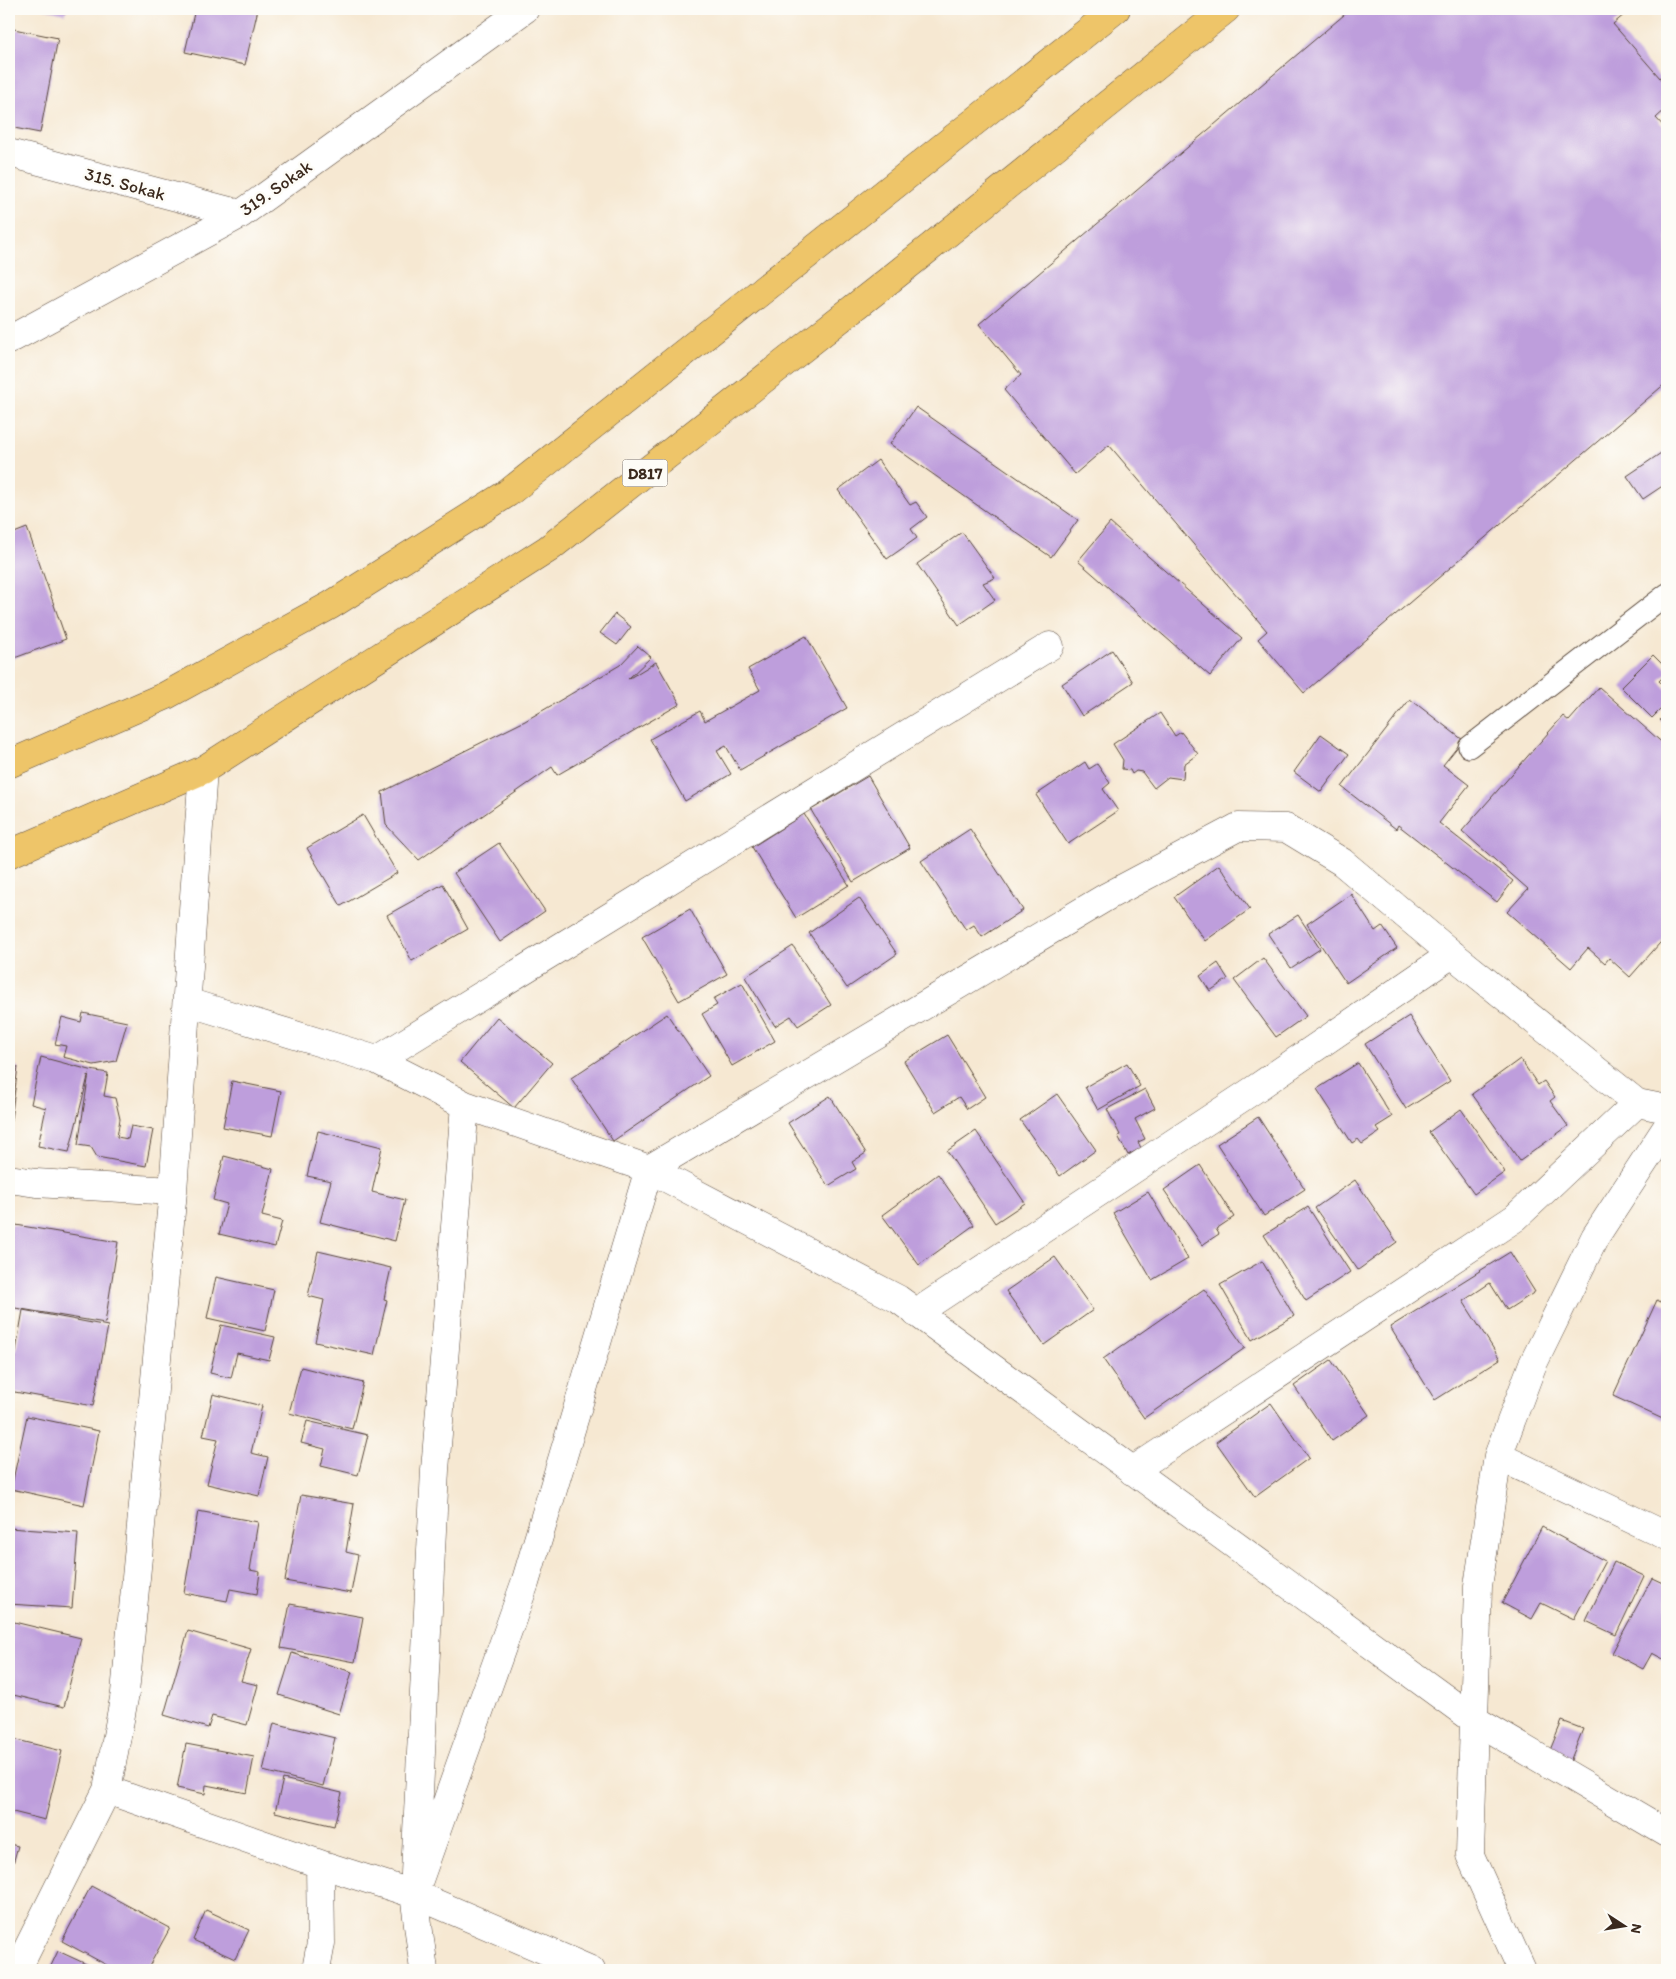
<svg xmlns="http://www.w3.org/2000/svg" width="1676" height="1979" viewBox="0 0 1676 1979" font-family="Itim,sans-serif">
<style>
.building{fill:#be9edc}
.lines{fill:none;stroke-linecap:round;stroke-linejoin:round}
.service-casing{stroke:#574639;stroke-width:23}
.minor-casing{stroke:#574639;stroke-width:29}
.trunk-casing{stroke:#574639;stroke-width:29}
.service{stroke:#fff;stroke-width:21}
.minor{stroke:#fff;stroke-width:28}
.trunk{stroke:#eec569;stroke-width:28}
.labels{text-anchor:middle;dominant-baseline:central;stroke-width:5;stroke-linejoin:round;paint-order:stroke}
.shield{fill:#fdfcf7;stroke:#75695f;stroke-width:1}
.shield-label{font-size:16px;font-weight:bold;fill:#3b2a1e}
.street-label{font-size:18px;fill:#3b2a1e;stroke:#fdfcf7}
</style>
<rect width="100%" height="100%" fill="#fdfcf7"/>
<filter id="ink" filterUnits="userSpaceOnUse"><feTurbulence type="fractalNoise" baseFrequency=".02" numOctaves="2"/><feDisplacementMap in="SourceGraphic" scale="10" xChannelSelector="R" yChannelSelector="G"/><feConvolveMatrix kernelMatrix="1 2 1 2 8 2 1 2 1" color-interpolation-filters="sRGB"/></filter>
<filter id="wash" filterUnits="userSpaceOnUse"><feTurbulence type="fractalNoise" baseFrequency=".0096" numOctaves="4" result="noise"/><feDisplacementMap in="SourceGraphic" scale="20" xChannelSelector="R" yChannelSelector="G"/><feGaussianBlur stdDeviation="1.12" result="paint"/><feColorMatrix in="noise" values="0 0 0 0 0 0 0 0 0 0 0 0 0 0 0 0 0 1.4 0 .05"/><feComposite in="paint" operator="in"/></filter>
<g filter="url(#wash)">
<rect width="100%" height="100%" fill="#f6e8d2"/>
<g id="blocks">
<path class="building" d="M44 9H67L65 14Z
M195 9H258L245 65 185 52Z
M1351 9H1631L1613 24 1667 86V108L1656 118 1667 130V382L1304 693 1258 639 1267 631 1109 445 1075 474 1004 390 1021 375 979 324Z
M9 28 58 38 40 133 9 127Z
M916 407 1078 520 1051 557 890 444Z
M1664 451 1667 455V483L1643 499 1627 476Z
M878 460 910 505 916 502 927 517 911 529 917 538 887 559 838 490Z
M1110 523 1242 638 1210 676 1078 561Z
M27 528 66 639 9 660V535Z
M962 532 995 578 983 583 995 600 959 625 917 564Z
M615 614 631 627 617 645 600 633Z
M806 636 847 708 740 770 726 746 717 751 731 774 685 801 650 739 700 711 705 721 760 690 748 669Z
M638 646 651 657 628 679 656 662 680 704 557 775 552 767 419 860 386 825 382 792 525 721 620 665Z
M1112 650 1133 682 1082 716 1062 684Z
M1653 655 1667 669V673L1659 681 1667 689V703L1652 718 1621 687Z
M1599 687 1667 747V935L1630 977 1609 958 1605 963 1588 948 1571 968 1507 912 1528 889 1462 831 1563 716 1569 721Z
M1410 699 1463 740 1443 765 1469 785 1439 823 1513 881 1497 902 1398 825 1396 829 1342 787Z
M1160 713 1175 736 1181 732 1198 754 1184 764 1183 779 1168 777 1154 788 1142 772 1136 771 1132 774 1130 770 1122 769 1123 760 1113 744Z
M1667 713V727L1660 720Z
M1321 734 1349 754 1321 792 1294 772Z
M1085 762 1089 769 1097 764 1110 783 1103 789 1118 811 1068 844 1036 795Z
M868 776 910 848 853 882 811 810Z
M804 814 849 885 796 918 752 847Z
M363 815 397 873 341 906 307 848Z
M970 829 1023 910 982 937 974 925 966 930 921 861Z
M499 843 545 911 500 942 454 873Z
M1219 865 1250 909 1205 941 1174 897Z
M443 884 468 929 412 961 387 915Z
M1351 894 1375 931 1382 926 1397 948 1346 983 1307 924Z
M859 898 897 954 847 988 809 933Z
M690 909 727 974 679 1001 642 937Z
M1298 915 1320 949 1291 968 1268 934Z
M793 946 831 1005 798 1026 791 1016 775 1026 745 977Z
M1263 958 1306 1016 1276 1037 1234 980Z
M1218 963 1228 979 1210 991 1200 976Z
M742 983 775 1041 732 1066 702 1014 717 1005 713 999Z
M83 1013 127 1022 116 1061 94 1065 63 1057 66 1046 55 1044 62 1017 81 1022Z
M667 1014 709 1076 613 1141 571 1078Z
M1409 1016 1450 1081 1406 1109 1365 1044Z
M497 1017 552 1063 514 1108 460 1062Z
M947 1035 985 1097 967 1109 959 1097 935 1112 904 1061Z
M41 1057 90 1070 108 1073 104 1096 115 1098 120 1119 117 1137 128 1139 131 1126 153 1130 146 1166 97 1157 91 1147 78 1145 89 1073 69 1152 38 1146 46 1108 31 1104Z
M1520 1059 1538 1085 1544 1081 1555 1097 1550 1101 1568 1126 1520 1161 1472 1094Z
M1127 1063 1140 1086 1098 1110 1085 1087Z
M1358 1063 1392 1117 1376 1127 1380 1132 1362 1144 1358 1139 1352 1143 1317 1089Z
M9 1065 18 1067 10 1127H9Z
M232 1081 281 1091 272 1136 223 1127Z
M1145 1089 1155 1108 1135 1119 1145 1139 1138 1142 1141 1148 1128 1155 1118 1136 1120 1135 1107 1109Z
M1057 1094 1096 1150 1060 1176 1020 1120Z
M830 1096 866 1153 852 1162 856 1169 828 1186 788 1123Z
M1461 1109 1505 1172 1474 1194 1429 1132Z
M1258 1117 1305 1189 1264 1216 1217 1144Z
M318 1131 382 1147 372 1192 405 1200 395 1241 320 1222 331 1181 307 1176Z
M976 1131 1025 1203 995 1223 947 1151Z
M224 1156 273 1169 262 1216 282 1221 275 1247 219 1234 227 1204 213 1200Z
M1200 1165 1234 1217 1216 1229 1219 1234 1202 1245 1164 1190Z
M938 1174 974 1225 919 1265 882 1215Z
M1355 1180 1397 1242 1358 1270 1315 1208Z
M1148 1192 1188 1259 1152 1280 1113 1213Z
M1308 1207 1350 1272 1306 1301 1264 1235Z
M10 1224 118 1242 105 1323 9 1307Z
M318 1251 391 1268 384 1299 387 1300 374 1355 315 1342 324 1300 308 1296Z
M1510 1252 1535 1292 1507 1310 1490 1283 1463 1301 1500 1359 1435 1400 1390 1327Z
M1055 1257 1093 1310 1044 1345 1006 1291Z
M1262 1261 1294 1316 1252 1340 1220 1285Z
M216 1277 274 1290 265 1331 207 1318Z
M1204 1289 1245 1348 1144 1418 1103 1359Z
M1657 1300 1667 1305V1421L1613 1396Z
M23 1310 108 1326 93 1406 9 1391Z
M221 1325 275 1337 269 1360 237 1353 231 1378 210 1373Z
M1331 1360 1369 1415 1332 1441 1294 1386Z
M301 1367 363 1383 352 1429 289 1413Z
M213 1394 262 1406 251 1453 268 1457 259 1496 207 1484 218 1439 203 1436Z
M1271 1403 1309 1458 1255 1497 1216 1442Z
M27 1416 99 1431 84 1505 11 1489Z
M307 1421 368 1435 358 1475 321 1466 325 1449 301 1443Z
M301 1495 354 1504 346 1552 358 1555 351 1593 285 1581Z
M198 1511 258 1522 250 1570 260 1572 257 1594 230 1589 227 1601 184 1593Z
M1542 1527 1605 1561 1574 1619 1541 1603 1532 1619 1502 1603Z
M9 1528 78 1533 72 1608 9 1604Z
M1614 1562 1644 1576 1616 1635 1586 1621Z
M1652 1578 1667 1585V1661L1652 1653 1643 1669 1612 1653Z
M290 1604 363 1617 355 1662 281 1648Z
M10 1621 81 1638 64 1707 9 1694Z
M188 1631 251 1649 241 1681 258 1685 247 1725 212 1716 208 1728 164 1715Z
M292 1653 352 1672 339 1714 279 1695Z
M1562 1721 1583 1729 1569 1764 1548 1755Z
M274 1723 335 1738 323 1786 263 1771Z
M9 1738 62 1751 45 1820 9 1811Z
M186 1744 254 1757 247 1793 206 1785 205 1794 177 1788Z
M283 1779 342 1793 334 1826 275 1812Z
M9 1844 18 1846 9 1878Z
M91 1886 170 1928 147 1970H116L62 1941Z
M206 1910 249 1930 235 1959 193 1940Z
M58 1951 99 1970H49Z"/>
</g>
</g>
<g filter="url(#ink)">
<use href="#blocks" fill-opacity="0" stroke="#574639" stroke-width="1"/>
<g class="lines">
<defs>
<path id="service" d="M1469 747 1667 594"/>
<path id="minor" d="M9 153 241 214
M9 340 241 214 525 9
M187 1002 377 1060 465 1105 649 1169 898 1299 1473 1719 1667 1833
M377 1060 1050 646
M9 1179 36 1183 173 1191
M916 1313 1252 1091 1452 954
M1498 1456 1667 1536
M1132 1471 1515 1218 1637 1103
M107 1790 320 1864 414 1894 591 1970
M414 1894 525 1583 649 1169 1108 896 1238 827 1286 828 1342 862 1452 954 1637 1103 1667 1109
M17 1970 107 1790 125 1693 173 1191 203 770
M316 1970 321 1943 320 1864
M424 1970 414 1894 435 1470 465 1105
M1522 1970 1470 1855 1478 1586 1498 1456 1532 1366 1595 1237 1667 1127"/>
<path id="trunk" d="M9 764 165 696 331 605 508 493 1116 9
M9 854 203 770 548 549 897 274 1226 9"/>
</defs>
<use href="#service" class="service-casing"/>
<use href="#minor" class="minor-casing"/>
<use href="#trunk" class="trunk-casing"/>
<use href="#service" class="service"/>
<use href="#minor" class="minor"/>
<use href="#trunk" class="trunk"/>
</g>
</g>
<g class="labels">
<rect class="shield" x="622.5" y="459.5" width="45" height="27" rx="4"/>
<g class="shield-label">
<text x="645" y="473">D817</text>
</g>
<g class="street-label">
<text transform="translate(125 184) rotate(15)">315. Sokak</text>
<text transform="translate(276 188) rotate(-35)">319. Sokak</text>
</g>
</g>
<rect width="1676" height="1979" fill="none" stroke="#fdfcf7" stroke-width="30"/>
<g transform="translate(1624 1926) rotate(102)" stroke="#fdfcf7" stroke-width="4" paint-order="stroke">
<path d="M0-4L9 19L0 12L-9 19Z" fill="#3b2a1e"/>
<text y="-8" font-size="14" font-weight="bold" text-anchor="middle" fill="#3b2a1e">N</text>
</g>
</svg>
